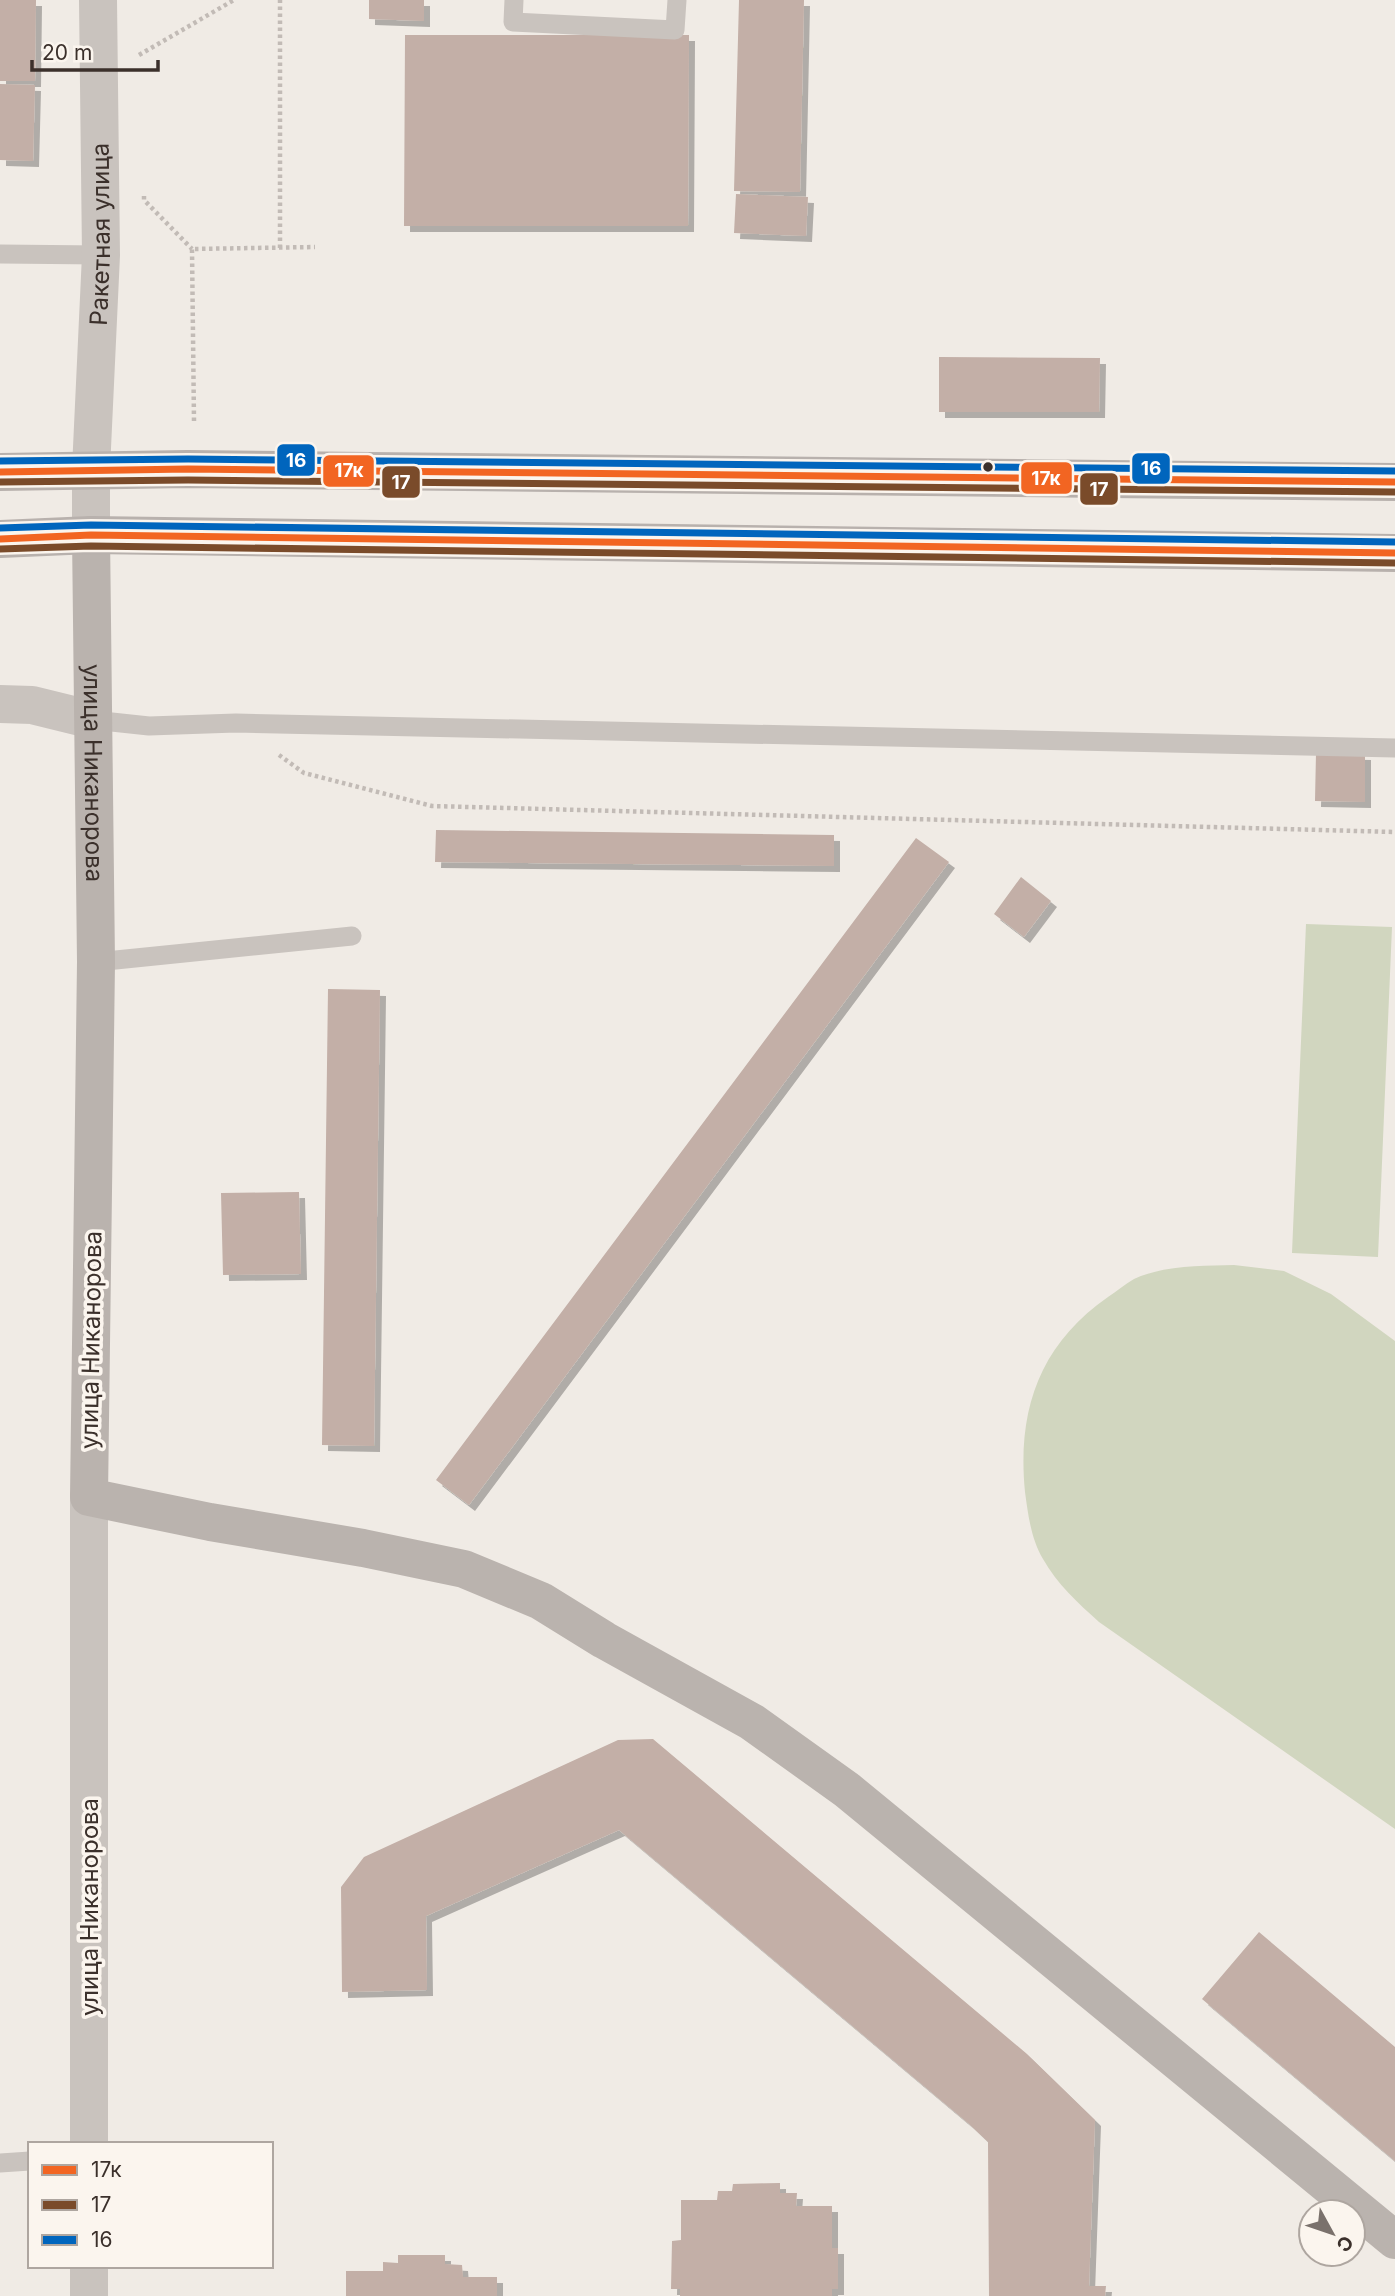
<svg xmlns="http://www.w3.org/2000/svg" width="1395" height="2296" viewBox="0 0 1395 2296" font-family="Inter,sans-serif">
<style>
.green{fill:#d1d6bf}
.building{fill:#c3afa7;filter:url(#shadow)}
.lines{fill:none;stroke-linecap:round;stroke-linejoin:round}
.path{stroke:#c2bbb6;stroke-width:4.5;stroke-dasharray:3.5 3.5;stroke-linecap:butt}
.lane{stroke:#c9c3be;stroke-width:19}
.street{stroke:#c9c3be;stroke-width:38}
.secondary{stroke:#bab3ae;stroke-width:38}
.primary{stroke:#b8b1ad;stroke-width:38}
.bus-1-casing{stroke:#fbf5ee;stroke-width:12}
.bus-2-casing{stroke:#fbf5ee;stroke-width:12}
.bus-3-casing{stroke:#fbf5ee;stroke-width:12}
.bus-1{stroke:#f26522;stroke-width:7}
.bus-2{stroke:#7a4b2a;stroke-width:7}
.bus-3{stroke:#0065bd;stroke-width:7}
.bus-dot{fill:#3b302b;stroke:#fbf5ee;stroke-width:2.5}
.labels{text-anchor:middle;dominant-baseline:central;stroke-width:7;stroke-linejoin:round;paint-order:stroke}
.street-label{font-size:24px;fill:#3b302b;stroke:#fbf5ee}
.line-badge{stroke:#fbf5ee;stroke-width:2.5}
.badge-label{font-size:19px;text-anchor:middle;font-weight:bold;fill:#fff}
</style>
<defs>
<filter id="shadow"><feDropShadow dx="6" dy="6" stdDeviation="0" flood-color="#0004"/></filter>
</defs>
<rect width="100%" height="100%" fill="#f0ebe5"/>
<path class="green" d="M1306 924 1392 927 1378 1257 1292 1253Z
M1234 1265 1284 1271 1331 1294 1395 1341V1829L1099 1622C1078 1603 1057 1584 1043 1559 1031 1539 1028 1514 1025 1492 1017 1411 1039 1345 1108 1297 1116 1292 1125 1284 1134 1279 1164 1265 1202 1266 1234 1265Z"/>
<path class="building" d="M0 0H36L35 81H0Z
M369 0H424V21L369 19Z
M739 0H804L800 192 734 191Z
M405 35H689L688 226H404Z
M0 84 35 85 33 161 0 160Z
M736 194 808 197 806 236 734 233Z
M939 357 1100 358 1099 412H939Z
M1316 753 1365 754V802L1315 801Z
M436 830 834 835V866L435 862Z
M916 838 949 862 469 1505 436 1480Z
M1021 877 1051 901 1024 937 994 914Z
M328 989 380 990 374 1446 322 1445Z
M299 1192 301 1274 223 1275 221 1193Z
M653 1739 1027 2054 1095 2120 1089 2286H1106L1105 2296H989L988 2142 968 2123 619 1830 426 1916 427 1990 342 1992 341 1887 364 1857 618 1740Z
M1259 1932 1395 2047V2161L1202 1999Z
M780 2183V2193H797L796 2206H832V2248H838V2289H832V2296H680V2289H671L672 2241 681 2240V2200H717L718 2191H732L733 2184Z
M398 2255H445V2264L462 2265 463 2277H497V2296H346V2271H383V2262L398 2263Z"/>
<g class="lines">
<path class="path" d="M139 55 234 0
M144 196V200L192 249
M280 248V0
M194 421 192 249 315 247
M279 755 304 773 432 806 1395 832"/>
<path class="lane" d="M514 0 513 22 675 30 677 0
M0 254 101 255
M93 720 149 726 236 723 1395 748
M96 962 352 936
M0 2163 30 2161"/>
<g class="street">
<path id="s1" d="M91 535V469L101 255 98 0"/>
<path d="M0 704 32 705 93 720"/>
<path d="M89 1497V2144"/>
<path d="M89 2296V2266"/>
</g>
<path class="secondary" id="s2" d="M91 535 96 962 89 1497 210 1522 363 1548 464 1569 541 1601 604 1640 752 1722 847 1790 1395 2240"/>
<path class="primary" d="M0 472 188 469 1395 482
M0 539 91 535 1395 553"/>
<defs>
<path id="bus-1" d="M0 472 188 469 1395 482
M0 539 91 535 1395 553"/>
<path id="bus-2" d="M0 482 188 480 1395 492
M0 549 91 546 1395 563"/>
<path id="bus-3" d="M0 461 188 459 1395 471
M0 528 91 525 1395 542"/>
</defs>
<use href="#bus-1" class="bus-1-casing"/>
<use href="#bus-2" class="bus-2-casing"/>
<use href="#bus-3" class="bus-3-casing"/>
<use href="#bus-1" class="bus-1"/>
<use href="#bus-2" class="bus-2"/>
<use href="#bus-3" class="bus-3"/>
</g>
<circle class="bus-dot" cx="988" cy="467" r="6"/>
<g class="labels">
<g class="street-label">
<text stroke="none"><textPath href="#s1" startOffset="301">Ракетная улица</textPath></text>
<text stroke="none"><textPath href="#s2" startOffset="238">улица Никанорова</textPath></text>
<text transform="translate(91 1340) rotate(-89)">улица Никанорова</text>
<text transform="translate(89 1907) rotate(-90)">улица Никанорова</text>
</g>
</g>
<g class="line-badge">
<rect x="276" y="443" width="40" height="34" rx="7" fill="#0065bd"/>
<rect x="1131" y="452" width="40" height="33" rx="7" fill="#0065bd"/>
<rect x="322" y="454" width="53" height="34" rx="7" fill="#f26522"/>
<rect x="1020" y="461" width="53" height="34" rx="7" fill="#f26522"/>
<rect x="381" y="465" width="40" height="34" rx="7" fill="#7a4b2a"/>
<rect x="1079" y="472" width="40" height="34" rx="7" fill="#7a4b2a"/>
</g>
<g class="badge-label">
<text x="296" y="467">16</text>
<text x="1151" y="475">16</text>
<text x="349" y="477">17к</text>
<text x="1046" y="485">17к</text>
<text x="401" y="489">17</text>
<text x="1099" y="496">17</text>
</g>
<rect x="28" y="2142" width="245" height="126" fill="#fbf5ee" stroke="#aea6a0" stroke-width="2"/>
<rect x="42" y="2165" width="35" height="10" fill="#f26522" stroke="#aea6a0" stroke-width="2"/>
<text x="91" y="2177" font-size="21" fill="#3b302b">17к</text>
<rect x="42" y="2200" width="35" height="10" fill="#7a4b2a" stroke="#aea6a0" stroke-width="2"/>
<text x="91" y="2212" font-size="21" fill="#3b302b">17</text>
<rect x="42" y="2235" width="35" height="10" fill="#0065bd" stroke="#aea6a0" stroke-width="2"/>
<text x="91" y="2247" font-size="21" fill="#3b302b">16</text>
<g transform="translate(1332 2233) rotate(130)"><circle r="33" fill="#fbf5ee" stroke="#aea6a0" stroke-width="2"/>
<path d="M0-5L12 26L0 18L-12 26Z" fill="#7a716c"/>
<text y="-10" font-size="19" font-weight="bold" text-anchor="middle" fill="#3b302b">С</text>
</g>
<path d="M32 60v10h126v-10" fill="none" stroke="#3b302b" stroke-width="3.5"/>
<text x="42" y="60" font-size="21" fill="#3b302b" stroke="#fbf5ee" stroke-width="5" paint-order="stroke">20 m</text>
</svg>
